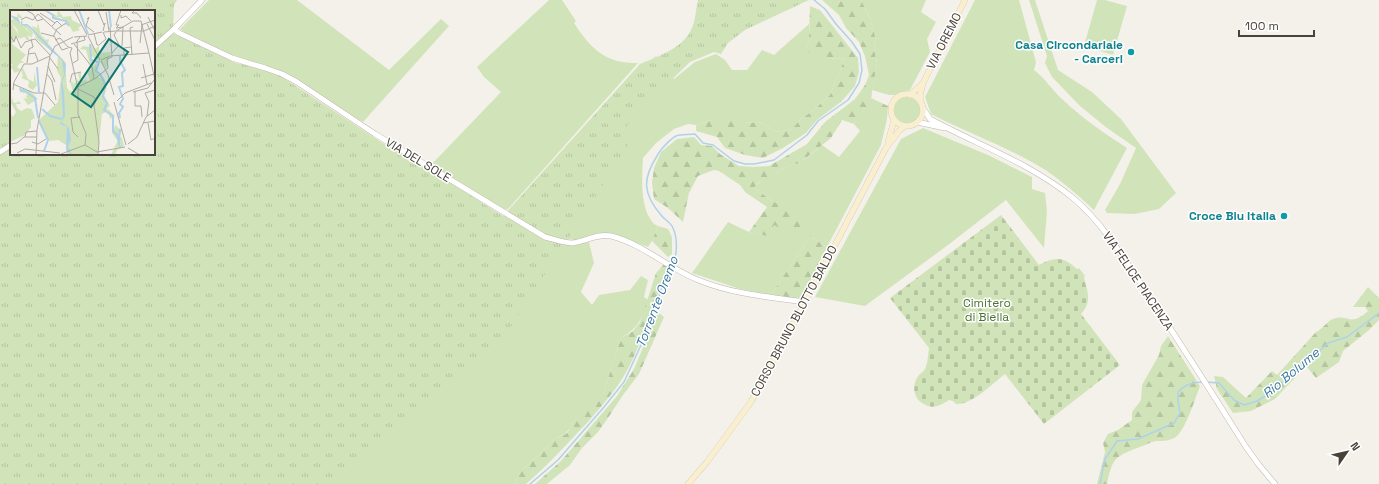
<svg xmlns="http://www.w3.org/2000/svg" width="1379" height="484" viewBox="0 0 1379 484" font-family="'Space Grotesk',sans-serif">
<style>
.green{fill:#d1e4b9}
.forest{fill:url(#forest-firs)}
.cemetery{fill:url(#cemetery-stones)}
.park{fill:url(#park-tufts);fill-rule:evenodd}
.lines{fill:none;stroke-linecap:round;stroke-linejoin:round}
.stream{stroke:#afd2ea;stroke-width:1.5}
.tertiary-casing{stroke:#bfb9af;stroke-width:6}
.secondary-casing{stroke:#cfc2a0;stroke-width:6}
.tertiary{stroke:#fff;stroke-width:5}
.secondary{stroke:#f9efd0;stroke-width:5.5}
.culture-dot{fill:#0f9aa8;stroke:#fff;stroke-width:1.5}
.labels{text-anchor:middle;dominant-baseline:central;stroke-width:3;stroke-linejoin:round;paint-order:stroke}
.street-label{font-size:12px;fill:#48423a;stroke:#fff}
.culture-label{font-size:12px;font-weight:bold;fill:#0d838f;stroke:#fff;text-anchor:end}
.park-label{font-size:12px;fill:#4c7432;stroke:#fff}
.water-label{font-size:13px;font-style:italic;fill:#3b78a1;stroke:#fff}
.inset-river{fill:none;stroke:#afd2ea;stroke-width:2}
.inset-road{fill:none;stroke:#afaba4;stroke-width:1}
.view{fill:#0f766e;fill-opacity:0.15;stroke:#0f766e;stroke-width:2}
.inset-edge{fill:none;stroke:#48423a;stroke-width:2}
</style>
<defs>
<pattern id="forest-firs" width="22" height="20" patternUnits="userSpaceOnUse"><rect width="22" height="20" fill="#d1e4b9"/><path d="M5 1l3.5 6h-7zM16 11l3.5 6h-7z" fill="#b5c5a0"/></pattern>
<pattern id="cemetery-stones" width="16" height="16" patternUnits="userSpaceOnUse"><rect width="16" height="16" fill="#d1e4b9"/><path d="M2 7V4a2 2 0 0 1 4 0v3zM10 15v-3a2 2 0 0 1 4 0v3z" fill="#b5c5a0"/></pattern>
<pattern id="park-tufts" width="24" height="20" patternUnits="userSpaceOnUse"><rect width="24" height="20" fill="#d1e4b9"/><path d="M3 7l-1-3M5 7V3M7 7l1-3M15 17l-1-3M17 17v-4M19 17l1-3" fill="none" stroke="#b5c5a0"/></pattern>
</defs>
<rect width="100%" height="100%" fill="#f4f1eb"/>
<path class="green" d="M209 0H297L389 70 441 19 449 26 363 122 277 70 264 65 240 59 187 34 180 29Z
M549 0H562L576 21 574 23C591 49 606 64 638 63L508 209 504 210 431 165 501 92 484 77 477 67Z
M861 0H926L921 12 936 22 927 39 930 52 910 90 895 95H889L872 90 877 63 874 49 876 40 870 18Z
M975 0H1019L1036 62 1034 70C1045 78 1052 90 1062 99 1082 118 1104 133 1127 148L1094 210C1079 196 1064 183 1047 171 1011 148 969 134 931 114L925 97Z
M1029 0H1035L1058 70 1092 92 1121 119 1176 193 1159 209 1135 214 1107 213 1105 210 1120 184 1136 148 1107 128 1080 106 1052 77 1045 63 1047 56Z
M1097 0H1105L1127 6 1113 55 1084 46Z
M809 24V39L806 49 826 59 845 58 830 95 816 108 799 121 792 129 777 132 759 122 744 123 711 120 696 125 688 124 674 129 656 143 643 158C642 176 640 205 651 220 652 222 655 225 658 226L652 241 648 247 611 233 578 240 563 239 643 68 656 56 674 79 695 62 716 54 725 60 732 70H747L762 50 774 55Z
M894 110a13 13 0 1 1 26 0a13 13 0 1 1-26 0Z
M865 106 887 119 881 145 827 247 810 236 771 295 740 289 692 273 728 222 749 232 767 236 772 201 754 188C765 174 784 169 800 162 808 158 815 151 822 145L839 157 860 131 854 124Z
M923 128 988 155 1032 177V189L1045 193 1047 211 1044 248 1006 200 948 245 865 306 815 297 901 139Z
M589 242 594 263 581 292 592 305 599 295 630 290 641 276 648 280 644 297 648 300C642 319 639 327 621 338L603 394 576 421 565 434 556 438 540 454 522 470 514 484H278L553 243 572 246Z"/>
<path class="forest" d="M822 0H861L870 18 876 40 874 49 877 63 871 98 888 106 887 119 865 107 854 124 842 120 831 138 801 162 780 170 759 182 754 188 772 201 812 221 798 238 774 225 767 236 749 232 767 207 745 192 740 185 719 171 714 170 698 176 689 193 683 222 668 208 654 199 652 183 654 168 661 152 677 139 694 137 701 145 712 146 720 154 739 166 753 167 769 166 807 144 825 122 855 99 865 85 869 75 865 56 859 42 846 28 839 15Z
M810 6 820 10 858 58 859 72 855 86 842 101 817 120 806 133 783 148 763 158 745 155 725 148 717 137 696 131V125L711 120 736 116 744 123 759 122 777 132 792 129 799 121 816 108 830 95 845 58 826 59 812 57 806 49 809 39Z
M658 226 668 229 672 237V254L668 257 652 241Z
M810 236 827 247 801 299 771 295Z
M664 264 668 267C655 300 645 335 629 367 618 388 602 406 587 423 567 444 548 465 526 484H514L522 470 540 454 556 438 566 434 593 397 603 394 621 338 633 331 640 322 656 273Z
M1368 287 1379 298V320L1369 330 1343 351 1339 362 1316 378 1306 366 1275 399 1251 411 1233 413 1217 389 1214 376 1223 377 1246 398 1272 371 1277 375 1316 332C1323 329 1327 321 1333 319 1349 313 1349 328 1368 311L1365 307H1353Z
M658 312 664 317 639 374 623 395 610 415 598 432 582 448 570 465 547 484H535L561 461 617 396 634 369Z
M1168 336 1200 386C1195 399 1186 428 1177 436 1171 441 1163 441 1156 441 1151 442 1146 445 1142 446 1116 457 1113 455 1107 484H1097L1105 452 1103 443 1108 434 1118 430 1132 420V412L1141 400 1142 385 1159 355 1161 346Z"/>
<path class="cemetery" d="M1001 215 1039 265C1054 257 1063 256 1077 269L1079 268 1085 276 1084 278C1087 291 1093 301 1081 314L1120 365 1044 424 1005 374C992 384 972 405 956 404L953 401 949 400C941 405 933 410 924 404 913 399 911 384 919 375 921 373 924 371 925 369 928 363 928 354 929 348L890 298Z"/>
<path class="park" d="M0 0H177L174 5 173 33 236 63 255 67 279 75 381 142 434 172 503 216 640 64C661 55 688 47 694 22 696 15 696 7 698 0H809L745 30 728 43 721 54 714 52 690 62 656 95 626 127 627 148 497 348 378 442 337 484H0ZM11 11H154V154H11Z"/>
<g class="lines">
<path class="stream" d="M673 265C677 254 678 239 673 228 671 223 664 219 661 215 643 194 642 179 657 156 660 150 670 139 676 136 681 134 689 135 695 134L703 143 713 145 734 161 745 164H754L774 160 807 135 818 121 848 100 859 83 862 70 860 54 852 42 836 24 825 9 814 0
M1206 382 1219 383 1234 400 1244 405 1257 401 1272 392 1286 380 1300 364 1313 357 1328 343 1347 337 1379 313
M530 484 558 460 604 407 624 382 647 332 662 287 671 268
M1100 484 1105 459 1117 441 1138 439 1174 423 1180 413 1178 401V392C1184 385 1194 382 1203 382"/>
<defs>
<path id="tertiary" d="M174 29 179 33 232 58 265 68 282 74 297 82 375 134 545 237C553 239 563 243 572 243 584 242 598 233 611 236 643 244 668 268 698 280 732 294 769 297 805 302
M154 47 174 29 202 0
M922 107 930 119C978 145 1030 163 1073 198 1105 225 1126 262 1149 296 1182 346 1214 396 1246 447L1259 465 1275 484
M917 122 945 128
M0 152 11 145"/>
<path id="secondary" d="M891 110a16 16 0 1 1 32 0a16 16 0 1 1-32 0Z
M910 95 923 83
M921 103 920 96 923 83 965 0
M888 142 894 120
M688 484 707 462 751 402 805 302 886 148 899 131 905 126"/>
</defs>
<use href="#tertiary" class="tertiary-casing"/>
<use href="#secondary" class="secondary-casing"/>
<use href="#tertiary" class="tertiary"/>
<use href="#secondary" class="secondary"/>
</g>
<g class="culture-dot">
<circle cx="1131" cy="52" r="4"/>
<circle cx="1284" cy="216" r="4"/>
</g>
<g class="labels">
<g class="street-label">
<text transform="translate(944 41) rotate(-63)">VIA OREMO</text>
<text transform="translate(418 160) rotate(31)">VIA DEL SOLE</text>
<text transform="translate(1138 281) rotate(56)">VIA FELICE PIACENZA</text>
<text transform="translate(794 321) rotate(-62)">CORSO BRUNO BLOTTO BALDO</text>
</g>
<g class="culture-label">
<text x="1123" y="45">Casa Circondariale<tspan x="1123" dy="14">- Carceri</tspan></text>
<text x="1276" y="216">Croce Blu Italia</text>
</g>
<g class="park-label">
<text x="987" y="303">Cimitero<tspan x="987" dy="14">di Biella</tspan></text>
</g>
<g class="water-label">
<text transform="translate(657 302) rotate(-69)">Torrente Oremo</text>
<text transform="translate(1291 373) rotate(-40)">Rio Bolume</text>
</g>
</g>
<g transform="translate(10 10)">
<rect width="145" height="145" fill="#f4f1eb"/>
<path d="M48 0 53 7 61 6 62 10 72 15 68 18 70 20 63 22 59 15H54L57 11 50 7 44 8 42 3 47 6ZM4 8 20 23V27L17 25 20 30H15L17 29 14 27 10 29 7 19 0 12ZM81 34 85 39 89 36V43L101 42 96 59 90 51 81 46ZM87 51 86 62 89 64V68L92 67 95 76 91 87 96 102 92 104 59 82 63 81 60 72 62 71 64 76 67 77 64 76 62 66 64 73 67 72 66 68 70 72 68 64 71 62V71L75 70V66L77 72 80 71 77 61 83 59Z" fill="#d1e4b9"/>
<path d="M8 3 14 9 4 7 10 14H17L24 24 22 16 27 18 28 13 31 25 36 30 39 29 38 34 43 38 23 23 21 29 20 23 16 18 12 20 7 11 0 6 7 7ZM0 12 10 26 9 29 7 26 2 34 16 45 11 50 14 53H10L7 57 11 60 13 58 18 69 24 72V62L27 75 23 80 18 77 19 71 11 68 13 66 11 60 5 63 0 56 3 55 0 53V45L2 46 0 43ZM90 64 94 68 97 78 94 85 100 96 97 98 105 106 100 109 98 101 94 100 91 86 95 76ZM10 78 11 81 19 80 28 89 18 95 13 88 17 89 16 86 12 87 18 85 15 82 14 84 10 80ZM2 86 3 92 6 93 9 91 11 94H6L7 98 11 101 17 98 22 99 25 108 21 110V117L15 125 0 132V103L3 107 6 102 1 93ZM102 109 104 120 105 115 112 121 109 126 112 128 114 136 107 140 105 145H101L106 134 108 131 110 137 111 135 102 123Z" fill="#d1e4b9"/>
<path d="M28 23 55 52 57 78 60 82 63 81 62 77 84 69 76 40 70 39 73 36 81 37 80 43 93 92 88 145H57L56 135 48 130 40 131 37 128 29 110 48 92 51 68 47 61 48 46 26 29 25 24Z" fill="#d1e4b9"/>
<path d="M0 5 8 8 11 14V11L13 12 12 14H17L20 16 52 49 56 54 55 65 52 72 54 82 55 106 51 112 59 118 61 130 58 136 62 145 58 141V145L56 138 57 117 50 114 53 105 51 74 54 64 52 50 41 41 18 16 12 15Z" fill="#afd2ea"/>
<path class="inset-river" d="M35 0 43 5V8L56 11 59 16M69 0 78 24M99 0 101 17M80 34 81 50 89 52 86 61 90 64 95 74 93 87 97 93 94 100 103 106V121L107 125 110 137M110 46V51L115 60 112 63 113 76 109 77 113 89 110 94 113 97 109 103 110 108M27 57 29 82M10 78 11 81 13 80 25 88 28 108M32 99 40 106 51 109M29 111 38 130 34 141M109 131 110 119"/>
<path class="inset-road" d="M16 0 23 4 27 11 33 9M64 0 77 25M88 0 94 15 95 13 93 21M111 0 106 15H109L106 18 113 17 112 36M125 0 122 3H127L131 8M96 2 99 21M30 3 45 13M28 4 51 25M111 5V8L116 6 121 11M138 7 145 21M77 9 79 7 76 16 84 22M11 10 16 7 23 10 28 4M131 11 139 43M137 14 145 30M131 15 145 10M42 16 47 11 52 16M106 21H134L145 16M106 21 123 11H131M94 22 106 21M31 23 43 26M84 23 87 35H89L96 29 93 22M0 25 4 32 6 26 11 38 15 32 25 29 40 45M78 25 92 22M44 26 52 40 58 38M78 26 90 50M43 27 47 19 56 13M64 27 77 26M45 30 50 28 58 37 62 38M130 33 132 15M61 34 75 30 74 26M64 34 82 57 84 69M62 38 60 43 68 79V104L76 124 75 135M102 43 109 35 104 25 106 22M139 43 145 70M18 44 25 43 28 51M122 45 120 18 123 17M114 46V38L121 37M40 48 48 59M91 50 100 46 139 43M91 51 98 65 104 85M17 53 19 39 23 37 21 29M63 53 68 50 67 31 70 27M133 54 137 74M38 56 45 72M37 64 42 71 46 90M131 68 144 64M60 72 62 64 71 62M3 74 24 83H35L45 95M68 77 86 68 98 58 97 49 102 47 100 17M68 79 84 87 86 91 84 95 89 132 88 145M3 80 4 72 14 54H22L40 46M125 81V96H131L132 107M123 82 138 78 144 70M107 91 115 83 141 73M104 92 116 135M137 106 139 92 135 83 145 80M133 113 145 111M138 113 141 130 145 128M15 127 16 122 27 121M68 127 63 122 61 108 70 107M22 132 28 134 36 129M0 134 7 133 14 127H27M118 134 127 127 136 107 145 100M75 135 87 142 115 137M118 138 130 145M7 143 15 139 50 143M51 144 75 135M26 145 27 120 40 46 45 36 63 27"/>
<path class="view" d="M99 29 118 42 81 97 62 84Z"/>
<rect width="145" height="145" class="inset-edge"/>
</g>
<g transform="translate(1347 452) rotate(56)" stroke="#ffffff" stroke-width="3" paint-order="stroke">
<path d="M0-3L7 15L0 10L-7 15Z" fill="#48423a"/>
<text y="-6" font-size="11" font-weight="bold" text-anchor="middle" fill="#48423a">N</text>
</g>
<path d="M1239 30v6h75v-6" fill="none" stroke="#48423a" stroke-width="2"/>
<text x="1245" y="30" font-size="12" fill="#48423a" stroke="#ffffff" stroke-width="3" paint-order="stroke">100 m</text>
</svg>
